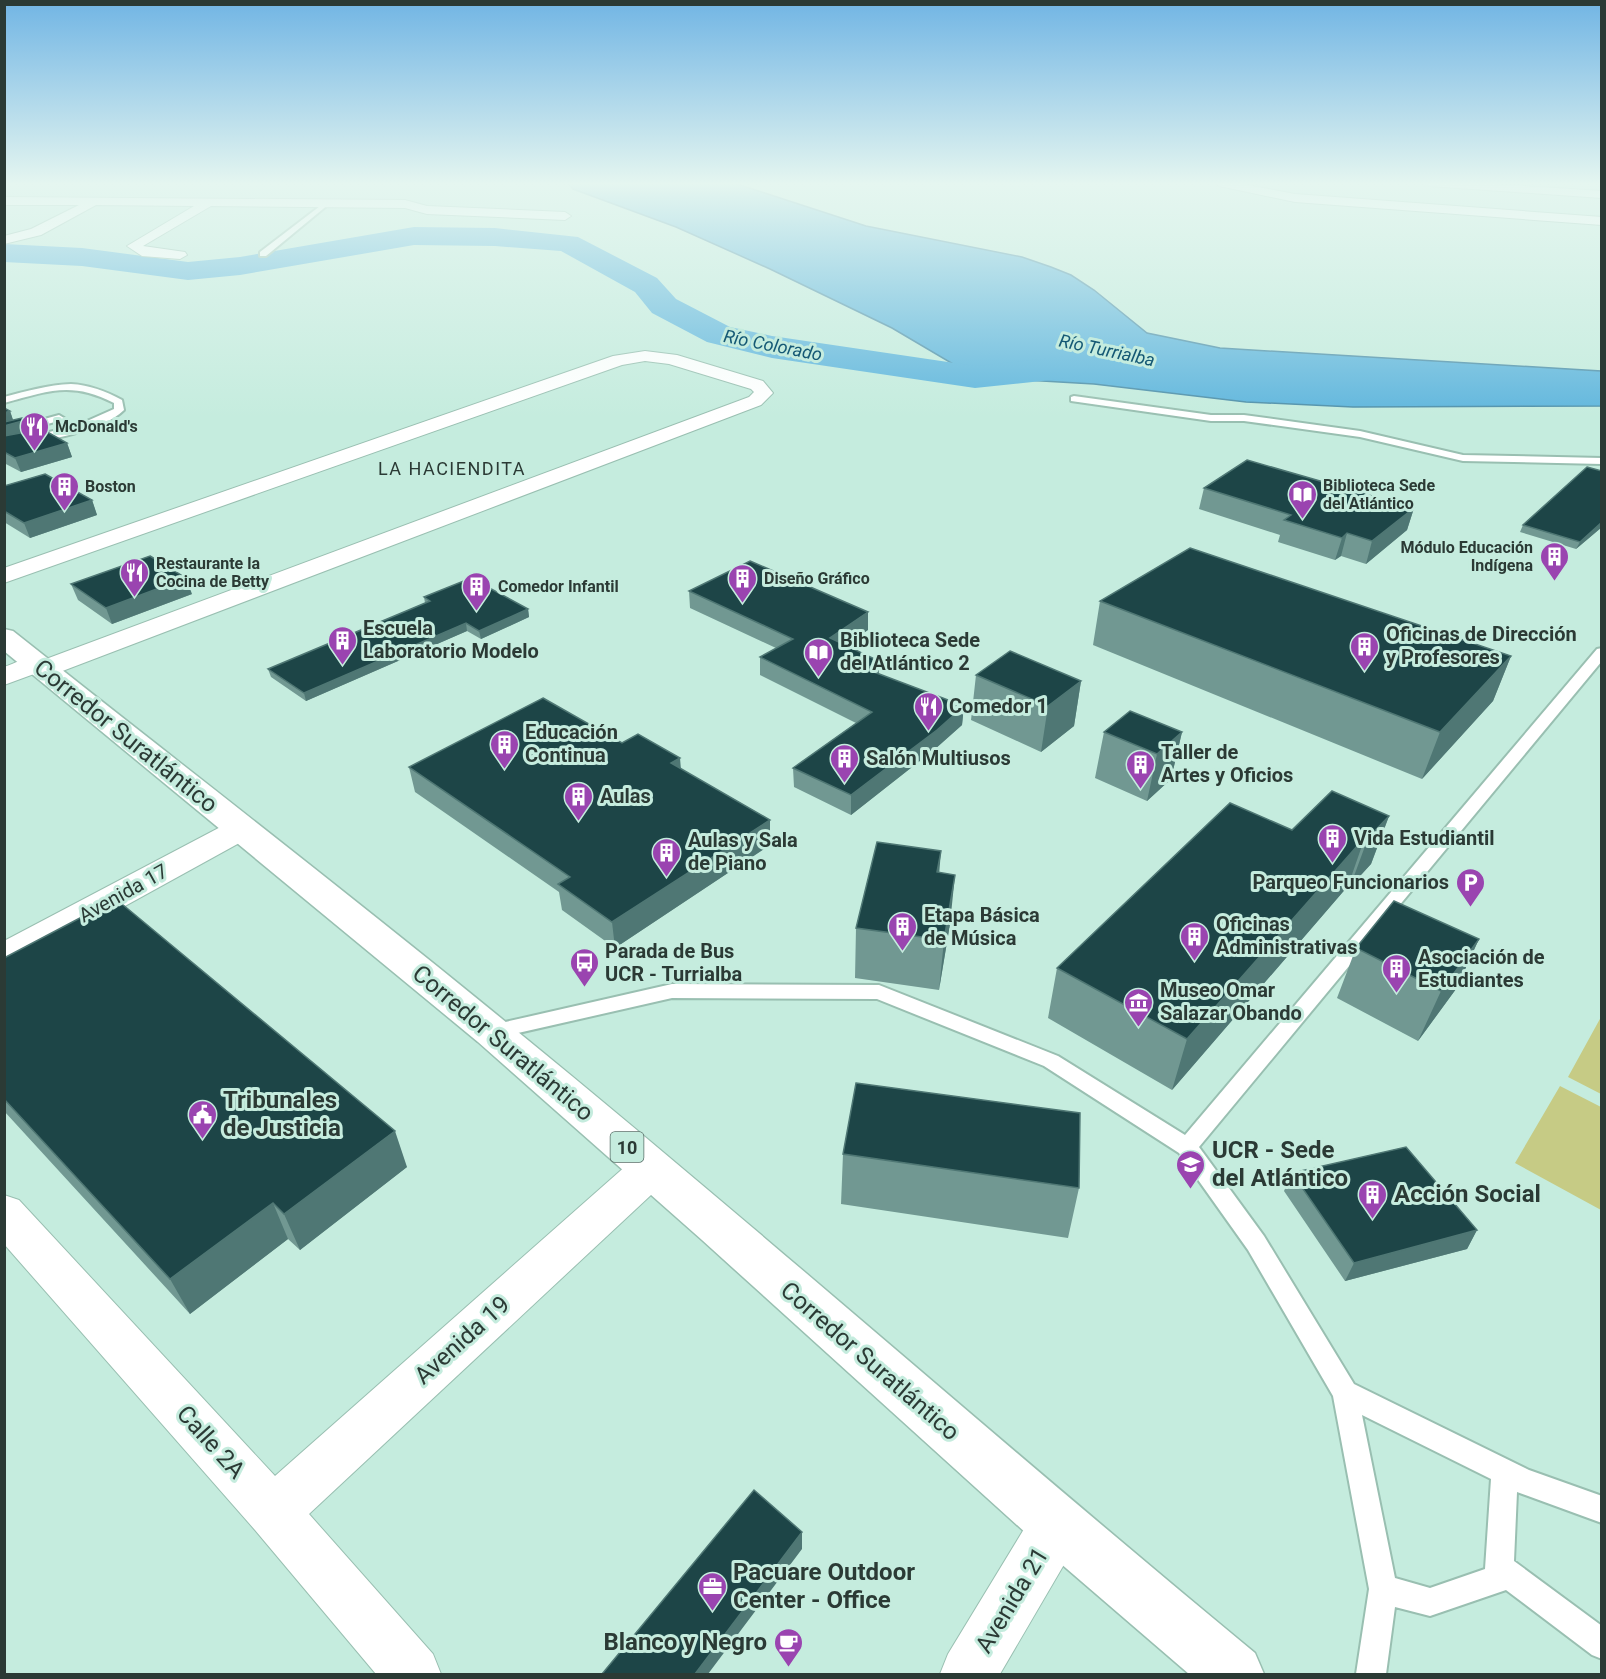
<svg xmlns="http://www.w3.org/2000/svg" width="1606" height="1679" viewBox="0 0 1606 1679" font-family="Roboto,sans-serif">
<style>
.green{fill:#c6cb85}
.water{fill:#60b6dd;stroke:#5091ab;stroke-width:1.5}
.lines{fill:none;stroke-linecap:round;stroke-linejoin:round}
.river{fill:#60b6dd;fill-rule:evenodd}
.lane-casing{stroke:#99bfb1;stroke-width:4}
.street-casing{stroke:#99bfb1;stroke-width:2}
.primary-casing{stroke:#99bfb1;stroke-width:3}
.lane{fill:#fff;fill-rule:evenodd}
.street{fill:#fff;fill-rule:evenodd}
.primary{fill:#fff;fill-rule:evenodd}
.wall{fill:#719892}
.shaded-wall{fill:#4f7774}
.building{fill:#1d4547;stroke:#4f7774;stroke-width:1.5}
.labels{text-anchor:middle;dominant-baseline:central;stroke-width:6;stroke-linejoin:round;paint-order:stroke}
.far-poi-label{font-size:16px;font-weight:bold;fill:#2b3a35;stroke:#c5ecde;text-anchor:start}
.far-water-label{font-size:18px;font-style:italic;fill:#155975;stroke:#c5ecde}
.far-neighbourhood-label{font-size:18px;letter-spacing:1.5px;fill:#2b3a35;stroke:#c5ecde}
.shield{fill:#c5ecde;stroke:#596f68;stroke-width:1.5}
.shield-label{font-size:18px;font-weight:bold;fill:#2b3a35}
.poi-label{font-size:20px;font-weight:bold;fill:#2b3a35;stroke:#c5ecde;text-anchor:start}
.street-label{font-size:20px;fill:#2b3a35;stroke:#c5ecde}
.near-street-label{font-size:24px;fill:#2b3a35;stroke:#c5ecde}
.near-poi-label{font-size:24px;font-weight:bold;fill:#2b3a35;stroke:#c5ecde;text-anchor:start}
</style>
<rect width="100%" height="100%" fill="#c5ecde"/>
<path class="green" d="M1601 1017V1094L1568 1077Z
M1560 1086 1601 1107V1210L1515 1163Z"/>
<path class="water" d="M568 183H734L866 226 1022 257 1051 267 1071 275 1094 290 1147 333 1220 348 1601 371V406L1353 407 1246 402 1094 384 975 377 892 328 770 269 676 227 573 189Z"/>
<g class="lines">
<path class="river" d="M414 227 495 228 578 237 657 278 676 299 730 327 772 336 975 366 1070 356 1083 359 1089 367 1083 375 1070 378 975 388 772 358 707 342 652 313 635 292 561 251 495 246 414 245 240 275 188 280 82 266 4 262V244L82 248 188 262 240 257Z"/>
<defs>
<path id="lane" d="M324 203 329 204 266 256H260V252Z
M71 384C90 385 105 391 122 400L124 410C100 434 37 441 4 449V443L78 425 114 409V403C71 381 49 391 4 403V397C27 391 48 385 71 384Z
M1074 396 1211 415H1244L1360 431 1463 455 1602 458V464L1463 461 1360 437 1244 421H1211L1071 401V397Z
M59 415 64 418 62 420 4 436V430Z
M1602 648V661L1199 1147 1264 1236 1354 1384 1529 1470 1602 1496V1523L1517 1492 1514 1561 1602 1626V1659L1592 1655 1506 1590 1430 1616 1395 1607 1386 1674H1356L1369 1589 1333 1396 1248 1250 1179 1153 1044 1066 877 999 672 998 492 1039 485 1037 482 1032 485 1027 492 1025 672 984 879 985 1058 1056 1185 1135 1597 649ZM1362 1415 1491 1479 1485 1569 1430 1588 1395 1578Z"/>
<path id="street" d="M1213 183H1237L1295 194 1602 217V225L1295 202 1219 186Z
M1423 183H1479L1602 191V198L1429 186Z
M4 197 405 200 427 206 565 212 571 216 565 220 427 214 405 208 211 206 143 246 185 252 187 255 180 259 142 256 127 246 194 206 96 205 41 235 4 244V236L31 229 79 205H4Z
M645 351 677 355 763 381 773 393 761 405 52 675 43 677 34 674 4 685V667C18 662 31 654 46 659L749 397 754 392 751 389 669 364 645 361 622 365 4 583V568L613 356Z
M241 819 252 822 257 829 252 836 16 966 4 969V941L230 822Z
M651 1152 666 1157 672 1169 666 1181 309 1514 433 1654 441 1674H376L255 1530 4 1244V1195L19 1200 275 1476 636 1157Z
M1057 1499 1076 1506 1083 1525 1076 1544 1000 1674H940L948 1654 1038 1506Z"/>
<path id="primary" d="M4 629 13 631C178 762 345 890 507 1023 760 1229 1004 1446 1255 1653L1264 1674H1189L1038 1544 702 1240 478 1042 4 651Z"/>
</defs>
<use href="#lane" class="lane-casing"/>
<use href="#street" class="street-casing"/>
<use href="#primary" class="primary-casing"/>
<use href="#lane" class="lane"/>
<use href="#street" class="street"/>
<use href="#primary" class="primary"/>
</g>
<path class="wall" d="M4 408 10 411 13 420H26L30 431 67 443 72 457 21 472 4 463Z
M1602 471V527L1576 549 1520 532 1523 525Z
M4 486 92 500 97 515 30 538 4 522Z
M1204 488 1414 508 1407 530 1366 564 1341 556 1335 560 1278 542 1280 535 1199 509Z
M71 584 192 594 112 624 78 600Z
M689 591 868 630 845 645 879 661V674L964 706 962 725 935 749 851 815 794 787 793 768 856 723 760 675V657L776 648 690 608Z
M424 597 528 609 529 617 481 639 467 631 306 701 271 677 268 669 425 603Z
M1100 601 1511 656 1493 701 1422 779 1093 645Z
M976 675 1081 681 1074 726 1041 752 971 720Z
M1104 732H1182L1171 779 1147 801 1095 778Z
M622 743 681 769 770 820V845L615 948 562 910 559 892 415 792 409 767Z
M1389 816 1371 864 1350 887 1348 886 1172 1090 1048 1018 1057 968 1292 830Z
M939 873 950 924 939 990 855 978 856 928Z
M1479 939 1456 989 1418 1041 1337 998 1356 948Z
M4 958 407 1167 300 1250 288 1239 190 1314 4 1111Z
M843 1154 1079 1188 1068 1238 841 1204Z
M1292 1173 1477 1230 1467 1249 1345 1281 1284 1191Z"/>
<path class="shaded-wall" d="M10 411 14 423 26 420 32 434 4 441V413Z
M67 443 72 457 21 472 15 458Z
M92 500 97 515 30 538 24 523Z
M1414 508 1407 530 1366 564 1372 541Z
M1602 522V527L1576 549 1580 542Z
M1347 533 1341 556 1335 560 1342 538Z
M186 578 192 594 112 624 106 608Z
M528 609 529 617 481 639 479 631Z
M868 612V630L829 656 830 638Z
M466 623 467 631 306 701 304 693Z
M1511 656 1493 701 1422 779 1440 732Z
M879 661 878 679 866 669Z
M1081 681 1074 726 1041 752 1048 706Z
M964 706 962 725 935 749 851 815V795Z
M1182 732 1171 779 1147 801 1157 754Z
M680 758 682 782 671 763Z
M1389 816 1371 864 1350 887 1368 838Z
M770 820V845L615 948 612 922Z
M1365 837 1348 886 1172 1090 1187 1039Z
M941 851 937 900V872Z
M955 875 950 924 939 990 944 940Z
M1479 939 1456 989 1418 1041 1441 991Z
M395 1131 407 1167 300 1250 284 1214Z
M273 1203 288 1239 190 1314 170 1279Z
M1477 1230 1467 1249 1345 1281 1354 1263Z
M802 1532V1549L708 1674H695Z"/>
<path class="building" d="M4 408 10 411 4 413Z
M22 418 26 420 4 426V422Z
M42 429 67 443 15 458 4 452V436Z
M1247 460 1414 508 1372 541 1347 533 1342 538 1284 520 1291 515 1204 488Z
M1587 467 1602 471V522L1580 542 1523 525Z
M45 474 92 500 24 523 4 511V486Z
M1190 548 1511 656 1440 732 1100 601Z
M150 556 186 578 106 608 71 584Z
M750 561 868 612 830 638 879 661 866 669 964 706 937 730 851 795 793 768 872 712 760 657 793 639 689 591Z
M471 578 528 609 479 631 466 623 304 693 268 669 430 601 424 597Z
M1010 651 1081 681 1048 706 976 675Z
M543 698 622 743 638 734 680 758 671 763 770 820 612 922 558 884 570 877 409 767Z
M1130 711 1182 732 1157 754 1104 732Z
M1332 791 1389 816 1368 838 1365 837 1187 1039 1057 968 1230 803 1292 830Z
M877 842 941 851 937 872 955 875 944 940 856 928Z
M116 899 395 1131 284 1214 273 1203 170 1279 4 1099V958Z
M1394 901 1479 939 1441 991 1356 948Z
M856 1083 1080 1113 1079 1188 843 1154Z
M1406 1147 1477 1230 1354 1263 1292 1173Z
M754 1490 802 1532 695 1674H602Z"/>
<linearGradient id="sky" x2="0" y2="1"><stop stop-color="#71b5e4"/><stop offset="0.44" stop-color="#e5f6f0"/><stop offset="1" stop-color="#e5f6f0" stop-opacity="0"/></linearGradient>
<rect width="1606" height="418" fill="url(#sky)"/>
<defs>
<symbol id="restaurant-pin" viewBox="-11 -11 22 30"><path d="M0 17L-7.5 6A9.5 9.5 0 1 1 7.5 6Z" fill="#9a44b0" stroke="#c5ecde"/><path d="M-5-6h1v4h1v-4h1v4h1v-4h1v5L-1.5 .5V6h-2V.5L-5-1ZM5-6V6H3V1.5H1.5Q1.5-4 5-6Z" fill="#fff"/></symbol>
<symbol id="building-pin" viewBox="-11 -11 22 30"><path d="M0 17L-7.5 6A9.5 9.5 0 1 1 7.5 6Z" fill="#9a44b0" stroke="#c5ecde"/><path d="M-4-6H4V6H1V3H-1V6H-4ZM-2.5-4.3h1.7v1.8h-1.7ZM.8-4.3h1.7v1.8H.8ZM-2.5-1h1.7V.8h-1.7ZM.8-1h1.7V.8H.8Z" fill="#fff"/></symbol>
<symbol id="library-pin" viewBox="-11 -11 22 30"><path d="M0 17L-7.5 6A9.5 9.5 0 1 1 7.5 6Z" fill="#9a44b0" stroke="#c5ecde"/><path d="M-6-4Q-3-5.5-.7-3.5V5Q-3 3-6 4ZM6-4Q3-5.5 .7-3.5V5Q3 3 6 4Z" fill="#fff"/></symbol>
<symbol id="parking-pin" viewBox="-11 -11 22 30"><path d="M0 17L-7.5 6A9.5 9.5 0 1 1 7.5 6Z" fill="#9a44b0" stroke="#c5ecde"/><path d="M-3.5-5.5H1a3.5 3.5 0 0 1 0 7H-1V5.5H-3.5ZM-1-3.4V-.6H.8a1.4 1.4 0 0 0 0-2.8Z" fill="#fff"/></symbol>
<symbol id="bus-pin" viewBox="-11 -11 22 30"><path d="M0 17L-7.5 6A9.5 9.5 0 1 1 7.5 6Z" fill="#9a44b0" stroke="#c5ecde"/><path d="M-5-6H5V4H4V6H2V4H-2V6H-4V4H-5ZM-3.5-4V0h7V-4ZM-3.5 1.2v1.5H-2V1.2ZM2 1.2v1.5H3.5V1.2Z" fill="#fff"/></symbol>
<symbol id="museum-pin" viewBox="-11 -11 22 30"><path d="M0 17L-7.5 6A9.5 9.5 0 1 1 7.5 6Z" fill="#9a44b0" stroke="#c5ecde"/><path d="M0-6L6-3V-2H-6V-3ZM-5-1h2V3h-2ZM-1-1h2V3h-2ZM3-1h2V3H3ZM-6 4H6V6H-6Z" fill="#fff"/></symbol>
<symbol id="civic-pin" viewBox="-11 -11 22 30"><path d="M0 17L-7.5 6A9.5 9.5 0 1 1 7.5 6Z" fill="#9a44b0" stroke="#c5ecde"/><path d="M-.6-6.5H3V-4.5H.6V-3L4-1V1h2V6H-6V1h2V-1L-.6-3ZM-1.2 2.5V6h2.4V2.5Z" fill="#fff"/></symbol>
<symbol id="university-pin" viewBox="-11 -11 22 30"><path d="M0 17L-7.5 6A9.5 9.5 0 1 1 7.5 6Z" fill="#9a44b0" stroke="#c5ecde"/><path d="M0-5L7-2L0 1L-7-2ZM-4 1L0 2.5L4 1V4Q0 6-4 4Z" fill="#fff"/></symbol>
<symbol id="office-pin" viewBox="-11 -11 22 30"><path d="M0 17L-7.5 6A9.5 9.5 0 1 1 7.5 6Z" fill="#9a44b0" stroke="#c5ecde"/><path d="M-6-3h4V-5.5h4V-3h4V5H-6ZM-1-4.5V-3h2v-1.5ZM-6 0V1H6V0Z" fill="#fff"/></symbol>
<symbol id="cafe-pin" viewBox="-11 -11 22 30"><path d="M0 17L-7.5 6A9.5 9.5 0 1 1 7.5 6Z" fill="#9a44b0" stroke="#c5ecde"/><path d="M-5.5-4.5H6V0H3Q3 3.5 0 3.5H-2.5Q-5.5 3.5-5.5 0ZM3-3.2v2h1.7v-2ZM-6 4.5H4V6H-6Z" fill="#fff"/></symbol>
</defs>
<g fill-rule="evenodd">
<use href="#restaurant-pin" x="18" y="410" width="33" height="45"/>
<use href="#building-pin" x="48" y="470" width="33" height="45"/>
<use href="#library-pin" x="1286" y="478" width="33" height="45"/>
<use href="#building-pin" x="1538" y="540" width="33" height="45"/>
<use href="#restaurant-pin" x="118" y="556" width="33" height="45"/>
<use href="#building-pin" x="726" y="562" width="33" height="45"/>
<use href="#building-pin" x="460" y="570" width="33" height="45"/>
<use href="#building-pin" x="326" y="624" width="33" height="45"/>
<use href="#building-pin" x="1348" y="630" width="33" height="45"/>
<use href="#library-pin" x="802" y="636" width="33" height="45"/>
<use href="#restaurant-pin" x="912" y="690" width="33" height="45"/>
<use href="#building-pin" x="488" y="728" width="33" height="45"/>
<use href="#building-pin" x="828" y="742" width="33" height="45"/>
<use href="#building-pin" x="1124" y="748" width="33" height="45"/>
<use href="#building-pin" x="562" y="780" width="33" height="45"/>
<use href="#building-pin" x="1316" y="822" width="33" height="45"/>
<use href="#building-pin" x="650" y="836" width="33" height="45"/>
<use href="#parking-pin" x="1454" y="866" width="33" height="45"/>
<use href="#building-pin" x="886" y="910" width="33" height="45"/>
<use href="#building-pin" x="1178" y="920" width="33" height="45"/>
<use href="#bus-pin" x="568" y="946" width="33" height="45"/>
<use href="#building-pin" x="1380" y="952" width="33" height="45"/>
<use href="#museum-pin" x="1122" y="986" width="33" height="45"/>
<use href="#civic-pin" x="186" y="1098" width="33" height="45"/>
<use href="#university-pin" x="1174" y="1148" width="33" height="45"/>
<use href="#building-pin" x="1356" y="1178" width="33" height="45"/>
<use href="#office-pin" x="696" y="1570" width="33" height="45"/>
<use href="#cafe-pin" x="772" y="1626" width="33" height="45"/>
</g>
<g class="labels">
<g class="far-poi-label">
<text x="55" y="426">McDonald's</text>
<text x="1323" y="485">Biblioteca Sede<tspan x="1323" dy="18">del Atlántico</tspan></text>
<text x="85" y="486">Boston</text>
<text x="1533" y="547" text-anchor="end">Módulo Educación<tspan x="1533" dy="18">Indígena</tspan></text>
<text x="156" y="563">Restaurante la<tspan x="156" dy="18">Cocina de Betty</tspan></text>
<text x="764" y="578">Diseño Gráfico</text>
<text x="498" y="586">Comedor Infantil</text>
</g>
<g class="far-water-label">
<text transform="translate(773 345) rotate(11)">Río Colorado</text>
<text transform="translate(1107 350) rotate(12)">Río Turrialba</text>
</g>
<g class="far-neighbourhood-label">
<text x="452" y="468">LA HACIENDITA</text>
</g>
<rect class="shield" x="610.5" y="1132" width="33" height="30" rx="4.5"/>
<g class="shield-label">
<text x="627" y="1147">10</text>
</g>
<g class="poi-label">
<text x="363" y="628">Escuela<tspan x="363" dy="23">Laboratorio Modelo</tspan></text>
<text x="1386" y="634">Oficinas de Dirección<tspan x="1386" dy="23">y Profesores</tspan></text>
<text x="840" y="640">Biblioteca Sede<tspan x="840" dy="23">del Atlántico 2</tspan></text>
<text x="949" y="706">Comedor 1</text>
<text x="525" y="732">Educación<tspan x="525" dy="23">Continua</tspan></text>
<text x="1161" y="752">Taller de<tspan x="1161" dy="23">Artes y Oficios</tspan></text>
<text x="866" y="758">Salón Multiusos</text>
<text x="600" y="796">Aulas</text>
<text x="1354" y="838">Vida Estudiantil</text>
<text x="688" y="840">Aulas y Sala<tspan x="688" dy="23">de Piano</tspan></text>
<text x="1449" y="882" text-anchor="end">Parqueo Funcionarios</text>
<text x="924" y="915">Etapa Básica<tspan x="924" dy="23">de Música</tspan></text>
<text x="1216" y="924">Oficinas<tspan x="1216" dy="23">Administrativas</tspan></text>
<text x="605" y="951">Parada de Bus<tspan x="605" dy="23">UCR - Turrialba</tspan></text>
<text x="1418" y="957">Asociación de<tspan x="1418" dy="23">Estudiantes</tspan></text>
<text x="1160" y="990">Museo Omar<tspan x="1160" dy="23">Salazar Obando</tspan></text>
</g>
<g class="street-label">
<text transform="translate(123 893) rotate(-29)">Avenida 17</text>
</g>
<g class="near-street-label">
<text transform="translate(126 736) rotate(39)">Corredor Suratlántico</text>
<text transform="translate(503 1043) rotate(40)">Corredor Suratlántico</text>
<text transform="translate(462 1340) rotate(-42)">Avenida 19</text>
<text transform="translate(870 1361) rotate(41)">Corredor Suratlántico</text>
<text transform="translate(211 1442) rotate(48)">Calle 2A</text>
<text transform="translate(1012 1600) rotate(-59)">Avenida 21</text>
</g>
<g class="near-poi-label">
<text x="223" y="1100">Tribunales<tspan x="223" dy="28">de Justicia</tspan></text>
<text x="1212" y="1150">UCR - Sede<tspan x="1212" dy="28">del Atlántico</tspan></text>
<text x="1394" y="1194">Acción Social</text>
<text x="733" y="1572">Pacuare Outdoor<tspan x="733" dy="28">Center - Office</tspan></text>
<text x="767" y="1642" text-anchor="end">Blanco y Negro</text>
</g>
</g>
<rect width="1606" height="1679" fill="none" stroke="#2b3a35" stroke-width="12"/>
</svg>
